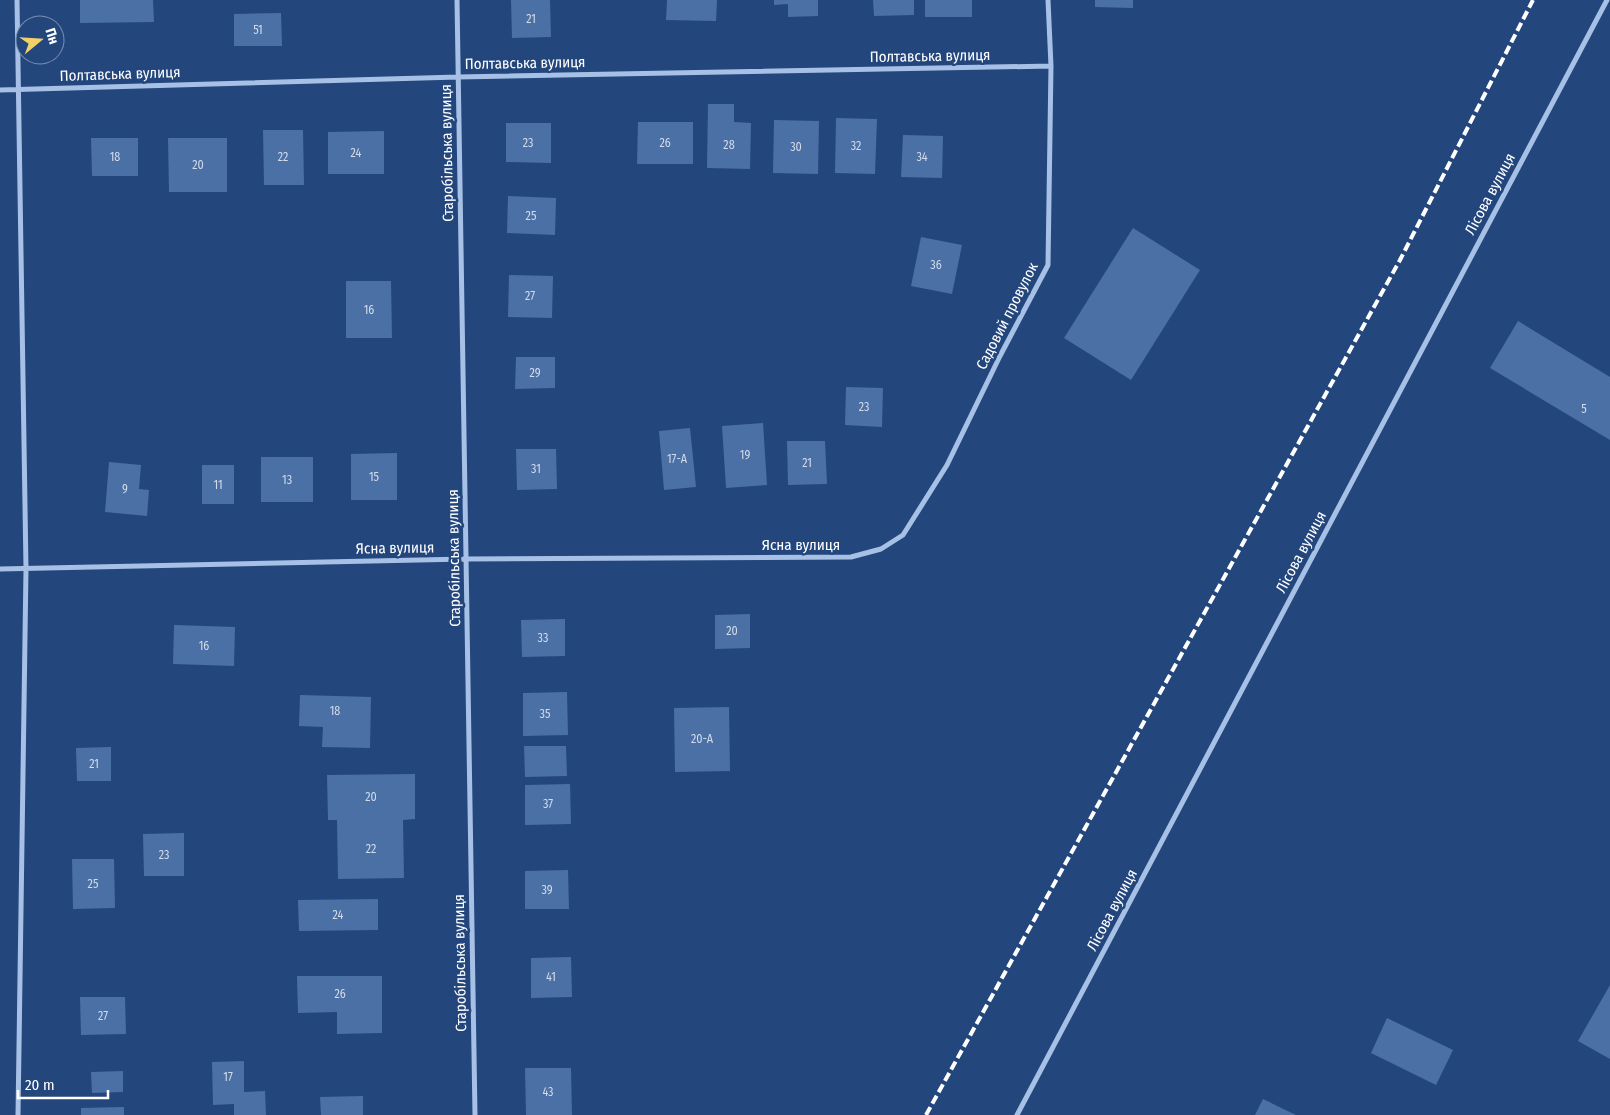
<svg xmlns="http://www.w3.org/2000/svg" width="1610" height="1115" viewBox="0 0 1610 1115" font-family="'Fira Sans Condensed',sans-serif">
<style>
.building{fill:#4b70a6}
.lines{fill:none;stroke-linecap:round;stroke-linejoin:round}
.minor{stroke:#a7c0e6;stroke-width:5}
.rail{stroke:#fff;stroke-width:4;stroke-dasharray:9 4;stroke-linecap:butt}
.labels{text-anchor:middle;dominant-baseline:central;stroke-width:5;stroke-linejoin:round;paint-order:stroke}
.number-label{font-size:12px;fill:#d2dbe9}
.street-label{font-size:15px;fill:#fff;stroke:#23467d}
</style>
<rect width="100%" height="100%" fill="#23467d"/>
<path class="building" d="M80 0H153L154 22 80 23Z
M511 0H550L551 37 512 38Z
M667 0H717L716 21 666 20Z
M774 0H818V16L788 17V4L774 5Z
M873 0H914V15L874 16Z
M925 0H972V17H925Z
M1095 0H1133V8L1095 7Z
M281 13 282 46H234V14Z
M708 104H734V122L751 123 750 169 707 168Z
M836 118 877 119 875 174 835 173Z
M774 120 819 121 818 174 773 173Z
M638 122H693V164H637Z
M506 123H551V163L506 162Z
M263 130H303L304 185H264Z
M384 131V174H328V132Z
M903 135 943 136 942 178 901 177Z
M91 138H138V176H92Z
M168 138H227V192H169Z
M508 196 556 198 555 235 507 233Z
M1133 228 1200 270 1131 380 1064 338Z
M921 237 962 245 952 294 911 286Z
M509 275 553 276 552 318 508 317Z
M346 281H391L392 338H346Z
M1518 321 1610 377V440L1490 368Z
M516 357H555V388L515 389Z
M846 387 883 388 882 427 845 425Z
M763 423 767 485 726 488 722 426Z
M690 428 696 487 664 490 659 431Z
M787 441H825L827 484 788 485Z
M516 449H556L557 489 517 490Z
M397 453V500H351V454Z
M261 457H313V502H261Z
M109 462 141 465 139 489 149 490 147 516 105 512Z
M202 465H234V504H202Z
M750 614V648L715 649V615Z
M565 619V656L522 657 521 620Z
M174 625 235 627 234 666 173 664Z
M567 692 568 735 523 736V693Z
M300 695 371 697 370 748 322 747 323 727 299 726Z
M729 707 730 771 675 772 674 708Z
M524 746H566L567 776 525 777Z
M111 747V781H77L76 748Z
M415 774V819L403 820 404 878 338 879 337 820H328L327 775Z
M570 784 571 824 525 825V785Z
M184 833V876H144L143 834Z
M72 859H114L115 908 73 909Z
M568 870 569 909H525V871Z
M378 899V930L299 931 298 900Z
M571 957 572 997 531 998V958Z
M297 976H382V1033L337 1034V1012L298 1013Z
M1610 985V1059L1578 1041Z
M80 997H125L126 1034 81 1035Z
M1387 1018 1453 1050 1436 1085 1371 1053Z
M244 1061V1092L265 1091 266 1115H234V1104L213 1105 212 1062Z
M525 1068H571L572 1115H526Z
M123 1071V1092L92 1093 91 1072Z
M363 1096V1115H321L320 1097Z
M1263 1099 1296 1115H1255Z
M124 1107V1115H81V1108Z"/>
<g class="lines">
<path class="minor" d="M17 0 26 569 18 1115
M457 0 475 1115
M0 90 458 77 1051 66
M0 569 466 559 851 557 881 549 903 535 947 465 1000 356 1048 265 1051 66 1048 0
M1017 1115 1607 0"/>
<path class="rail" d="M926 1115 1400 260 1533 0"/>
</g>
<g class="labels">
<g class="number-label">
<text x="531" y="19">21</text>
<text x="258" y="30">51</text>
<text x="528" y="143">23</text>
<text x="665" y="143">26</text>
<text x="729" y="145">28</text>
<text x="856" y="146">32</text>
<text x="796" y="147">30</text>
<text x="356" y="153">24</text>
<text x="115" y="157">18</text>
<text x="283" y="157">22</text>
<text x="922" y="157">34</text>
<text x="198" y="165">20</text>
<text x="531" y="216">25</text>
<text x="936" y="265">36</text>
<text x="530" y="296">27</text>
<text x="369" y="310">16</text>
<text x="535" y="373">29</text>
<text x="864" y="407">23</text>
<text x="1584" y="409">5</text>
<text x="745" y="455">19</text>
<text x="677" y="459">17-А</text>
<text x="807" y="463">21</text>
<text x="536" y="469">31</text>
<text x="374" y="477">15</text>
<text x="287" y="480">13</text>
<text x="218" y="485">11</text>
<text x="125" y="489">9</text>
<text x="732" y="631">20</text>
<text x="543" y="638">33</text>
<text x="204" y="646">16</text>
<text x="335" y="711">18</text>
<text x="545" y="714">35</text>
<text x="702" y="739">20-А</text>
<text x="94" y="764">21</text>
<text x="371" y="797">20</text>
<text x="548" y="804">37</text>
<text x="371" y="849">22</text>
<text x="164" y="855">23</text>
<text x="93" y="884">25</text>
<text x="547" y="890">39</text>
<text x="338" y="915">24</text>
<text x="551" y="977">41</text>
<text x="340" y="994">26</text>
<text x="103" y="1016">27</text>
<text x="228" y="1077">17</text>
<text x="548" y="1092">43</text>
</g>
<g class="street-label">
<text transform="translate(930 56) rotate(-1)">Полтавська вулиця</text>
<text transform="translate(525 63) rotate(-1)">Полтавська вулиця</text>
<text transform="translate(120 74) rotate(-2)">Полтавська вулиця</text>
<text transform="translate(447 153) rotate(-91)">Старобільська вулиця</text>
<text transform="translate(1490 194) rotate(-62)">Лісова вулиця</text>
<text transform="translate(1007 316) rotate(-63)">Садовий провулок</text>
<text x="801" y="545">Ясна вулиця</text>
<text transform="translate(395 548) rotate(-1)">Ясна вулиця</text>
<text transform="translate(1301 552) rotate(-62)">Лісова вулиця</text>
<text transform="translate(454 558) rotate(-91)">Старобільська вулиця</text>
<text transform="translate(1112 910) rotate(-62)">Лісова вулиця</text>
<text transform="translate(460 963) rotate(-91)">Старобільська вулиця</text>
</g>
</g>
<g transform="translate(40 40) rotate(72)"><circle r="24" fill="#23467d" stroke="#7b90b1"/>
<path d="M0-4L9 19L0 12L-9 19Z" fill="#f1d069"/>
<text y="-8" font-size="14" font-weight="bold" text-anchor="middle" fill="#ffffff">Пн</text>
</g>
<path d="M18 1090v8h90v-8" fill="none" stroke="#ffffff" stroke-width="2.5"/>
<text x="25" y="1090" font-size="15" fill="#ffffff" stroke="#23467d" stroke-width="4" paint-order="stroke">20 m</text>
</svg>
